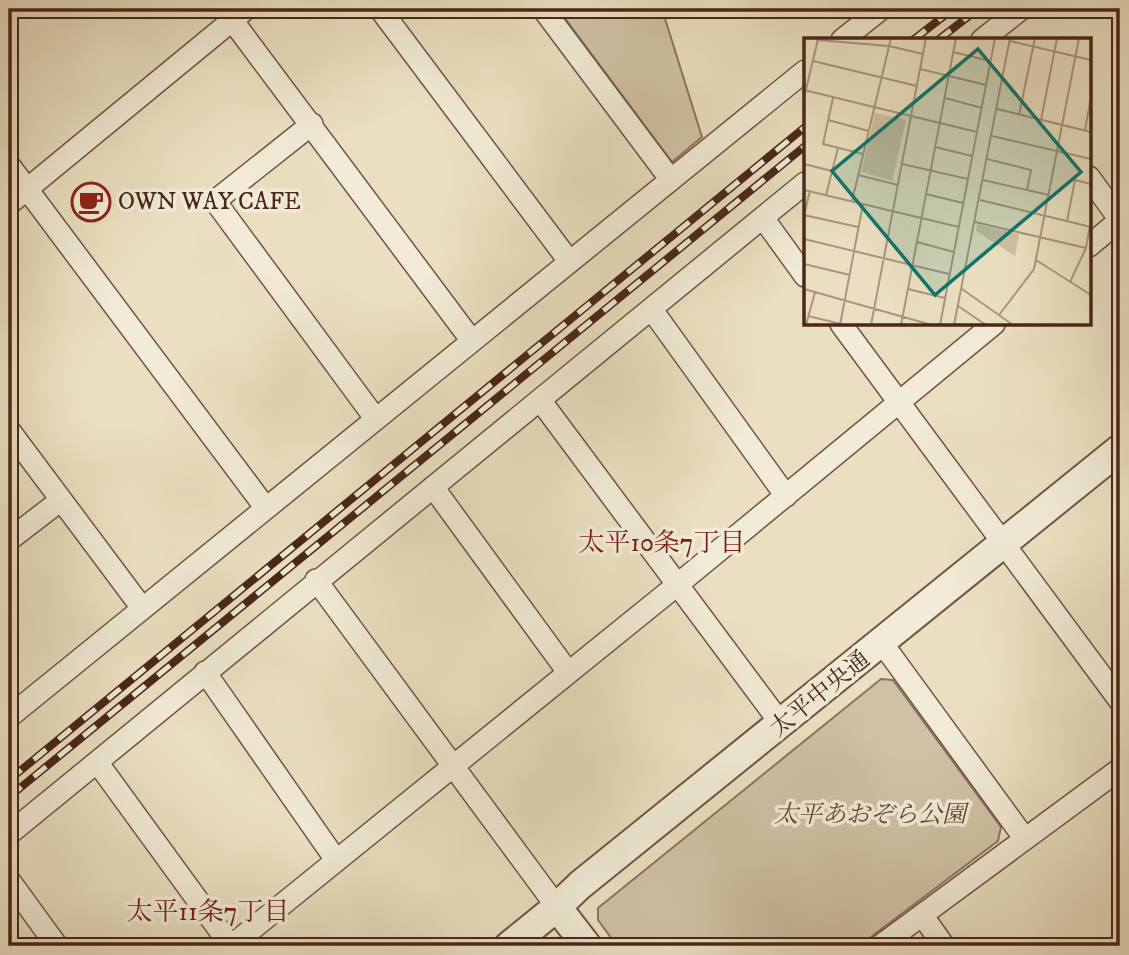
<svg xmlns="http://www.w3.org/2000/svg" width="1129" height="955" viewBox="0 0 1129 955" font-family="'IM FELL DW Pica','Noto Serif JP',serif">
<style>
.green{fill:#cfc1a4;stroke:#8c745e;stroke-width:2}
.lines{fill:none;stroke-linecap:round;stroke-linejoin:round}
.minor-casing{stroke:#715543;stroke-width:24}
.tertiary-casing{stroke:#715543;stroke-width:32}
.minor{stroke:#f1ebd7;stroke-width:21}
.tertiary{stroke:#f1ebd7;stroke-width:28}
.rail-casing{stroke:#492719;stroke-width:8}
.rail{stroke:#f1ebd7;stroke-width:5;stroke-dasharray:16;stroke-linecap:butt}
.labels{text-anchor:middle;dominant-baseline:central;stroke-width:7;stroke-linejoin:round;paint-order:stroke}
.poi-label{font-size:24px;fill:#492719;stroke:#f1ebd7;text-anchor:start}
.street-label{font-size:24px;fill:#492719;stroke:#f1ebd7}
.park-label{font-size:24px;font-style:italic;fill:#644635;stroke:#f1ebd7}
.neighbourhood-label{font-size:26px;fill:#7a1f14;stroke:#f1ebd7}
.inset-road{fill:none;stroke:#aa967e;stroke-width:2}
.view{fill:#0f766e;fill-opacity:0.15;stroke:#0f766e;stroke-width:3.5}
.inset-edge{fill:none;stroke:#492719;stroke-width:3.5}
</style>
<rect width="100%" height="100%" fill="#eae0c1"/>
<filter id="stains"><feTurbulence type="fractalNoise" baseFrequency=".00286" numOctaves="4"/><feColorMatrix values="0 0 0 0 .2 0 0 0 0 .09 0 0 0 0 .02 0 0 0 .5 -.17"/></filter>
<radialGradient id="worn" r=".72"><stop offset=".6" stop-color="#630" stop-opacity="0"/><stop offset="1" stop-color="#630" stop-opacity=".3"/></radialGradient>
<path class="green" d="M558 9H662L702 137 672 162Z
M881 679 893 680 1001 827 998 841 859 946H617L598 920V908Z"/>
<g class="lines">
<defs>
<path id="minor" d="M380 9 569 261
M543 9 671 180
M232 20 472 341
M842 40 881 9
M982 40 1021 9
M312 124 215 201 375 418
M9 165 265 507
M1089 177 1120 220
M9 204 246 9
M763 218 805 276
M1089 246 1120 220
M652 310 786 496
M841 324 1120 701
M540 400 782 725
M9 430 142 608
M433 487 568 672
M9 540 61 500
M316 580 557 907
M882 643 1025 839
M205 672 336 860
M9 717 805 71
M97 762 231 946
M9 834 805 183
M9 880 57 946
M922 915 944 946
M231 946 677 585 994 324
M880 946 1120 769"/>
<path id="tertiary" d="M509 946 557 907
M587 946 557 907 580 885 1120 449"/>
</defs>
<use href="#minor" class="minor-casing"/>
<use href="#tertiary" class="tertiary-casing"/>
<use href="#minor" class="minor"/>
<use href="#tertiary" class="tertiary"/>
<defs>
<path id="rail" d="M913 40 953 9
M938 40 978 9
M9 780 805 127
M9 797 805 146"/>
</defs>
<use href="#rail" class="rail-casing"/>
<use href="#rail" class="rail"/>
</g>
<defs>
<symbol id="cafe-ring" viewBox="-11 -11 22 22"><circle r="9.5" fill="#f1ebd7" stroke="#8f2418" stroke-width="1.5"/><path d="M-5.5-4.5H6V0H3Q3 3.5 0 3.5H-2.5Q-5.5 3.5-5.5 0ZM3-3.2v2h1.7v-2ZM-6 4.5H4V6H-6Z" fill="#8f2418"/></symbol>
</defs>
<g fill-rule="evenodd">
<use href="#cafe-ring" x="69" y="180" width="44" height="44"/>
</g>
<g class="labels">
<g class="poi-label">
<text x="118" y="202">OWN WAY CAFE</text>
</g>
<g class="street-label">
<text transform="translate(820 694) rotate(-39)">太平中央通</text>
</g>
<g class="park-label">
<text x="870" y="815">太平あおぞら公園</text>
</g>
<g class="neighbourhood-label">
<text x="662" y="543">太平10条7丁目</text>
<text x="208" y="912">太平11条7丁目</text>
</g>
</g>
<g transform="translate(804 38)">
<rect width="287" height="287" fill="#eae0c1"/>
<path d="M71 75 102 82 88 143 57 134ZM173 186 215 196 211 218 172 193Z" fill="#cfc1a4"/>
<path class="inset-road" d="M122 0 107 78 173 94M14 2 85 8 119 16M206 3 287 22M149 14 186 23M9 23 113 48M116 31 182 47M0 52 107 78 67 287M0 60 14 1M29 60 19 106 59 116M141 60 178 70M193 71 287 94M215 77 231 0M24 82 65 93M237 82 253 0M281 92 287 59M188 98 287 121M131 109 168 118M183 121 227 132 223 152M0 126 28 133M98 126 164 141M54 137 94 147M179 142 245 157M0 152 155 189M122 156 159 165M22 157 34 110M176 162 287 189M48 163 87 0M0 177 54 189M0 177 6 153M263 183 271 142 287 146M171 184 282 210M0 201 145 236M113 204 150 214M232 222 287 257M0 226 46 237M266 244 282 210 287 182M0 251 128 287M104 251 141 260M158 251 209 287M154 268 182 287M195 277 230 231 275 0M4 278 37 286M2 287 11 254M36 287 59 166M97 287 152 0M136 287 191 0M150 287 206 0"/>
<path class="view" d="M174 11 277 134 131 257 28 133Z"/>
<rect width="287" height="287" class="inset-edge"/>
</g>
<rect width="1129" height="955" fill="none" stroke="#eae0c1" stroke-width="35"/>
<rect x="10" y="10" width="1108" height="934" fill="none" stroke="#492719" stroke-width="3.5"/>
<rect x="18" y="18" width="1094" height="920" fill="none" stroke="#492719" stroke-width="2"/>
<rect width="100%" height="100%" filter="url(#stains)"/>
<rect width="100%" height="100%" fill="url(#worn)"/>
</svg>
